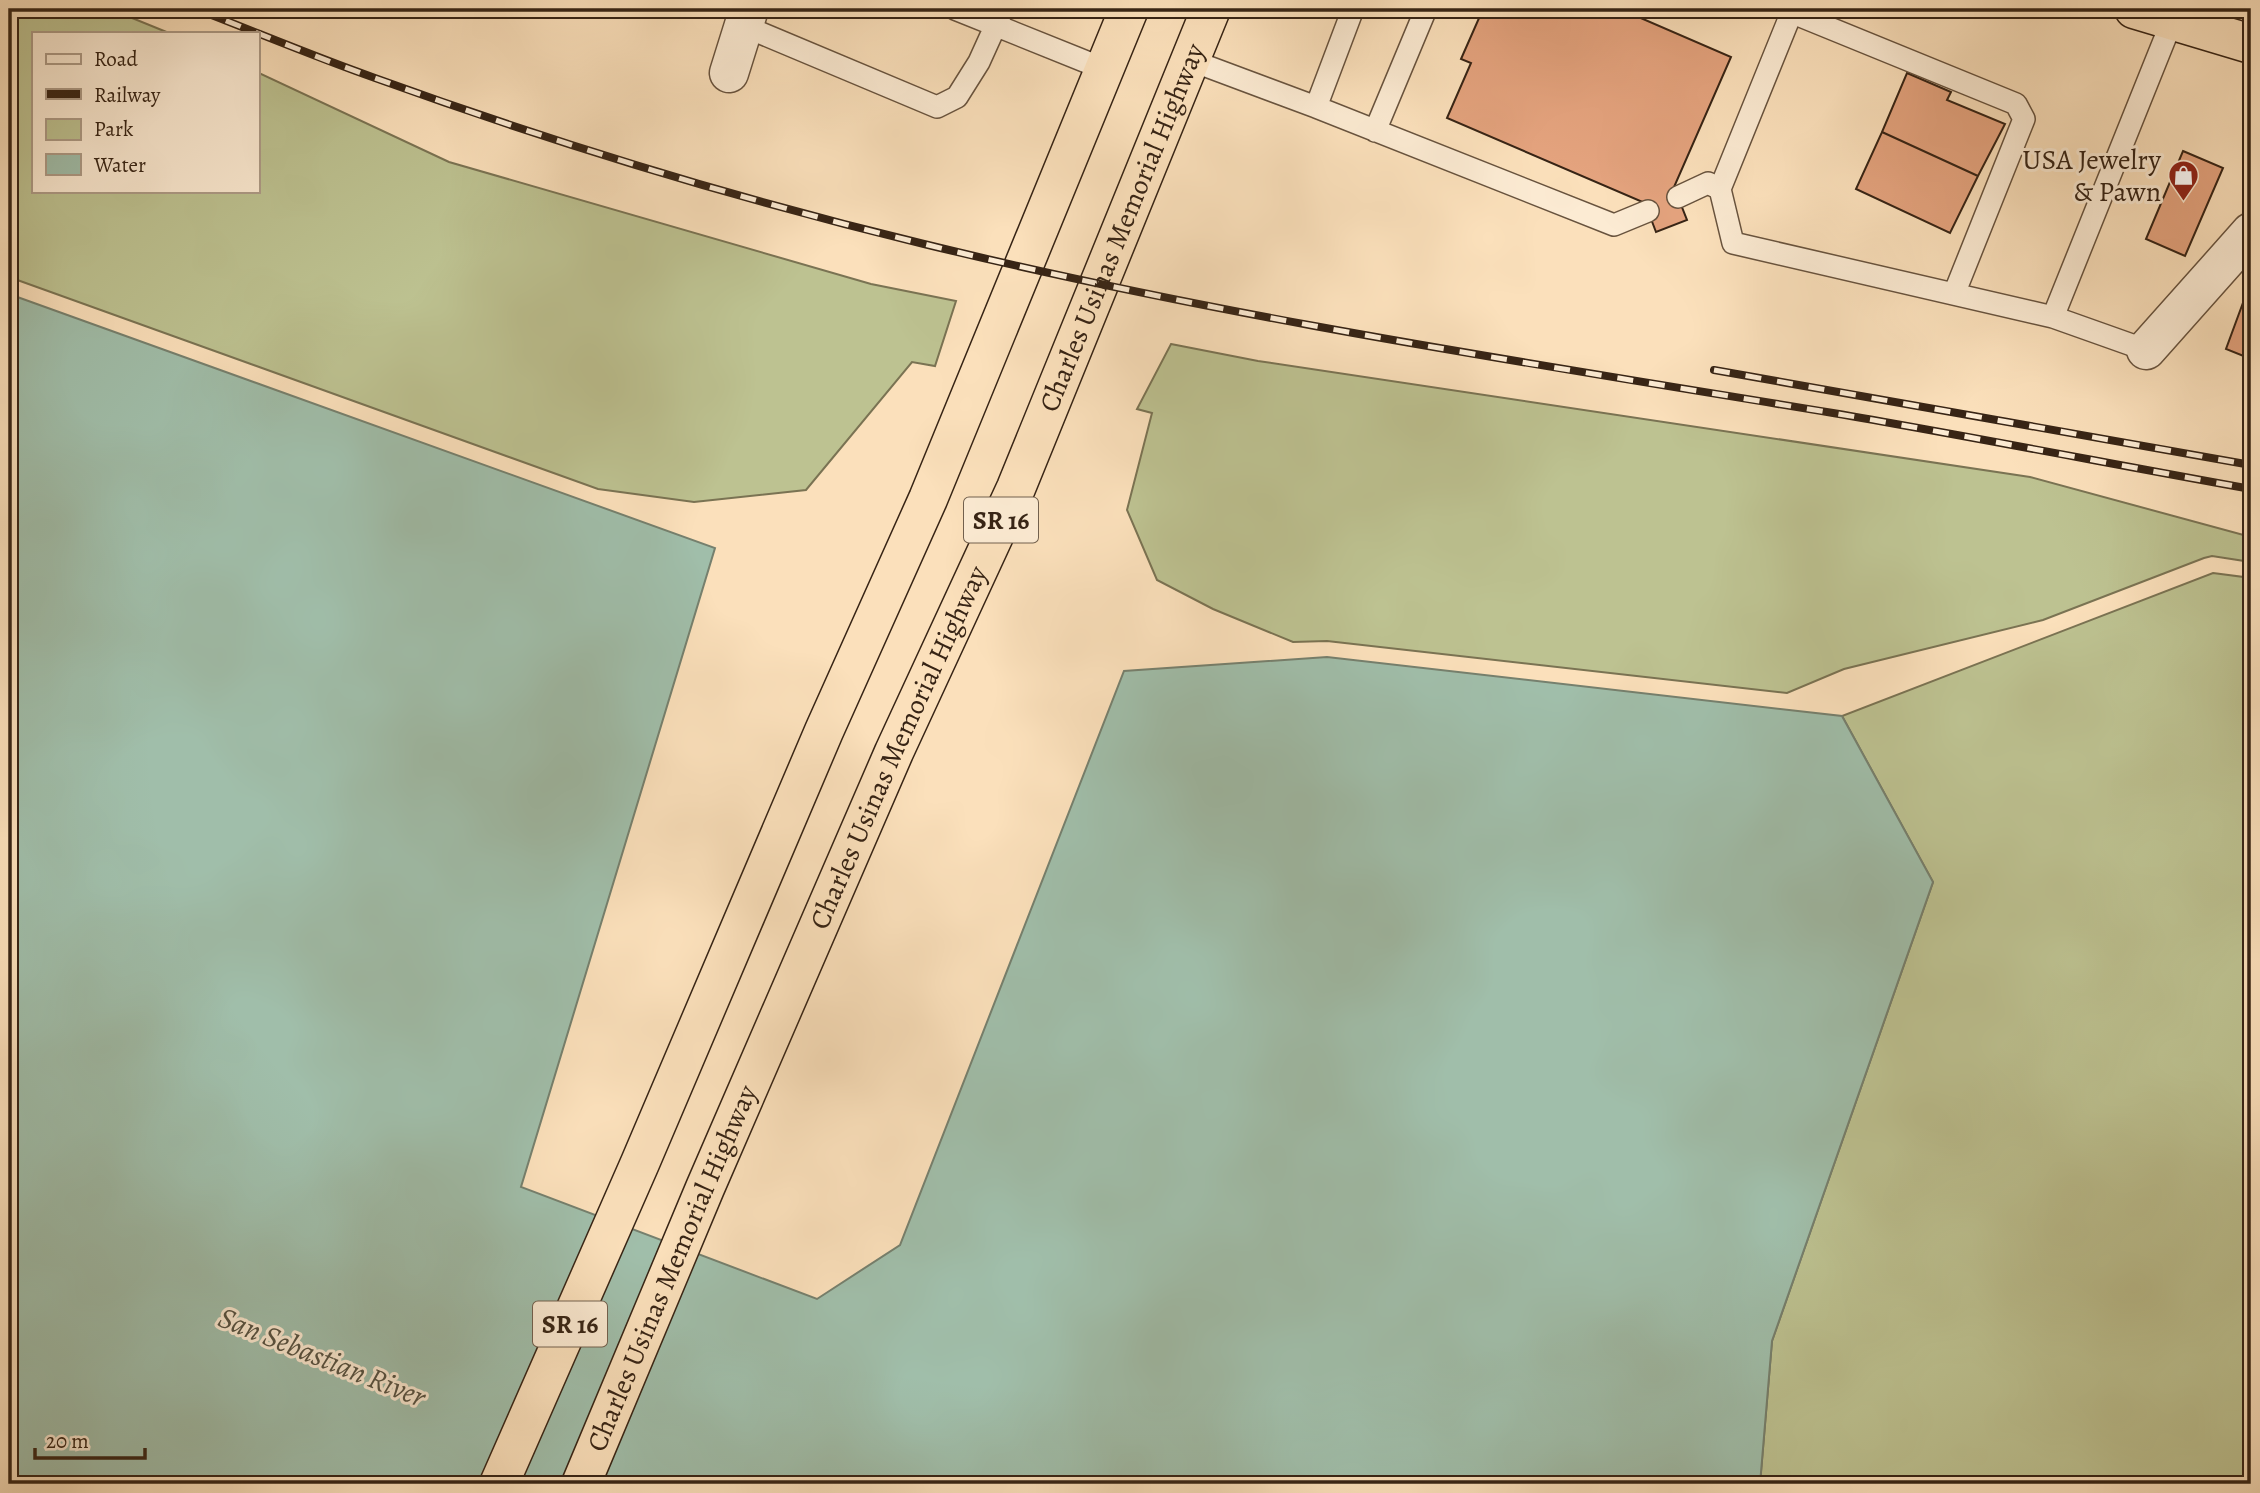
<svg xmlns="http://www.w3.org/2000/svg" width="2260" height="1493" viewBox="0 0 2260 1493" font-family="Alegreya,serif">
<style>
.green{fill:#bdc291;stroke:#7a7353;stroke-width:2}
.water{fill:#a0beaa;stroke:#76806e;stroke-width:2}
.building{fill:#e4a37e;stroke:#372415;stroke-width:2}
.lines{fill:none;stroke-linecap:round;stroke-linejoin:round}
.lane-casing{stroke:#68533e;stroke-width:24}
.street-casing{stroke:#68533e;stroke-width:41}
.highway-casing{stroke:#372415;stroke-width:41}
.lane{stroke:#fcebd3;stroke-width:21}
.street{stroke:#fcebd3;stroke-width:38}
.highway{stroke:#fbe0bb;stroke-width:38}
.rail-casing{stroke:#372415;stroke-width:8}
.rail{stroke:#fcebd3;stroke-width:5;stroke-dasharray:16;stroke-linecap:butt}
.labels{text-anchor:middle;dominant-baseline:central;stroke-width:6;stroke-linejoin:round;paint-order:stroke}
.shield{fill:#fcebd3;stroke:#72604e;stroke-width:2}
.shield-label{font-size:26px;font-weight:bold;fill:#372415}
.poi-label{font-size:28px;fill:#372415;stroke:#fcebd3;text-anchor:end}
.street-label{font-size:28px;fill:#372415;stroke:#fcebd3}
.water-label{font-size:30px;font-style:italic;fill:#565242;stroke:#fcebd3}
</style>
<rect width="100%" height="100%" fill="#fbe0bb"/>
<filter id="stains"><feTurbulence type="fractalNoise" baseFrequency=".00286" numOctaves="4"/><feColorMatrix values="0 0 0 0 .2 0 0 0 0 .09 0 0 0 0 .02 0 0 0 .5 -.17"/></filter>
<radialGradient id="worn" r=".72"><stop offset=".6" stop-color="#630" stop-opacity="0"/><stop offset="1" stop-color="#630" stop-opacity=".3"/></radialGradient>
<path class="green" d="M9 9H110L169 33H33V191H257V72L449 162 871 284 956 301 935 366 912 362 806 490 694 502 598 489 9 277Z
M1171 344 1258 361 2030 477 2251 537V562L2212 556 2204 558 2043 620 1844 669 1787 693 1327 641 1293 642 1213 609 1157 580 1127 510 1152 413 1137 409Z
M2213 573 2251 578V1484H1760L1772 1341 1933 882 1842 716Z"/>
<path class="water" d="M9 294 715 548 521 1187 817 1299 900 1245 1124 671 1327 657 1842 716 1933 882 1772 1341 1760 1484H9Z"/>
<path class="building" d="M1483 9H1620L1731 57 1674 187 1687 220 1656 232 1645 203 1447 118 1471 63 1461 59Z
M1907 73 1951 92 1947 100 2005 124 1978 176 1882 132Z
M1882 132 1978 176 1950 233 1856 189Z
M2183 151 2223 168 2185 256 2146 239Z
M2251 281V359L2226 349Z"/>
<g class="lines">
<defs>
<path id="lane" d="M955 9 1104 69
M1783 9 2016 104 2024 119 1954 294
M1793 9 1720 189 1733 243 2053 317 2172 21
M744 26 937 107 957 97 979 62 1003 9
M1190 60 1316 107 1353 9
M1316 107 1614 225 1648 211
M1375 131 1426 9
M1678 197 1708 183 1720 189
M2053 317 2146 350"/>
<path id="street" d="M729 73 749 9
M2146 350 2251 232"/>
<g id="highway">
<path d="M2134 9 2251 44"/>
<path d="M499 1484 640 1163 824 731 928 499 1129 9"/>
<path id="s1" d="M581 1484 705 1188 894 752 1016 488 1211 9"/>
</g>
</defs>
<use href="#lane" class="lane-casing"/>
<use href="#street" class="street-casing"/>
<use href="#highway" class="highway-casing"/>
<use href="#lane" class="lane"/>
<use href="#street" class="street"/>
<use href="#highway" class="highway"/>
<defs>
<path id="rail" d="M196 9C256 32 315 57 375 78 555 143 738 199 924 244 1223 317 1529 363 1833 413 1973 437 2112 464 2251 489
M1714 370 2251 465"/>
</defs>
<use href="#rail" class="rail-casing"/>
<use href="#rail" class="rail"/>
</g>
<defs>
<symbol id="shop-pin" viewBox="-11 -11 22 30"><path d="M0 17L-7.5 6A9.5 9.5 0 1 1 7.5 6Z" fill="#8f2418" stroke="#fcebd3"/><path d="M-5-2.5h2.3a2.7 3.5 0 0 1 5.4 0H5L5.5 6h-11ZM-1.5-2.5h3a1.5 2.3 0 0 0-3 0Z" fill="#fff"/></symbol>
</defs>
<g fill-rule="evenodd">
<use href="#shop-pin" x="2166" y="158" width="35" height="47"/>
</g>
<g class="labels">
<g class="shield">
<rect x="964" y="497.5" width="74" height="45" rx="5"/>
<rect x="533" y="1301.5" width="74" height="45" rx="5"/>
</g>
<g class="shield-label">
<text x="1001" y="520">SR 16</text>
<text x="570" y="1324">SR 16</text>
</g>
<g class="poi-label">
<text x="2161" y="160">USA Jewelry<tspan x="2161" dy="32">&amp; Pawn</tspan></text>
</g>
<g class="street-label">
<text stroke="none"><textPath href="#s1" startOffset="1368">Charles Usinas Memorial Highway</textPath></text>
<text stroke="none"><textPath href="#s1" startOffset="802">Charles Usinas Memorial Highway</textPath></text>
<text stroke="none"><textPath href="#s1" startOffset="234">Charles Usinas Memorial Highway</textPath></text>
</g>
<g class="water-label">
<text transform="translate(322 1357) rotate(22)">San Sebastian River</text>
</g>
</g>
<rect width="2260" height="1493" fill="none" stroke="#fbe0bb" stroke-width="35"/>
<rect x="10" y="10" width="2239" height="1472" fill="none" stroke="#372415" stroke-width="3.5"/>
<rect x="18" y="18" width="2225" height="1458" fill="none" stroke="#372415" stroke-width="2"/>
<rect x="32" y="32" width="228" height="161" fill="#fcebd3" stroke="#ad9b87" stroke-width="2"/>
<rect x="46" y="54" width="35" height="10" fill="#fcebd3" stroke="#ad9b87" stroke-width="2"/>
<text x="94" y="66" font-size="21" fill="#372415">Road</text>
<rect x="46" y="89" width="35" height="10" fill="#372415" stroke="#ad9b87" stroke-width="2"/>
<text x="94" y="102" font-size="21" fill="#372415">Railway</text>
<rect x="46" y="119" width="35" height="21" fill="#bdc291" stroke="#ad9b87" stroke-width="2"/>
<text x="94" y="136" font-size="21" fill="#372415">Park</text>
<rect x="46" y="154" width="35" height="21" fill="#a0beaa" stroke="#ad9b87" stroke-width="2"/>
<text x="94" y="172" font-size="21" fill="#372415">Water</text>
<path d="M35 1448v10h110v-10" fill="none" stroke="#372415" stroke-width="3.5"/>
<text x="46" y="1448" font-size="21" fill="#372415" stroke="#fcebd3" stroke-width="5" paint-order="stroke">20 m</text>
<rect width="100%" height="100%" filter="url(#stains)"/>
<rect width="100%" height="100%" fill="url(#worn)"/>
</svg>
